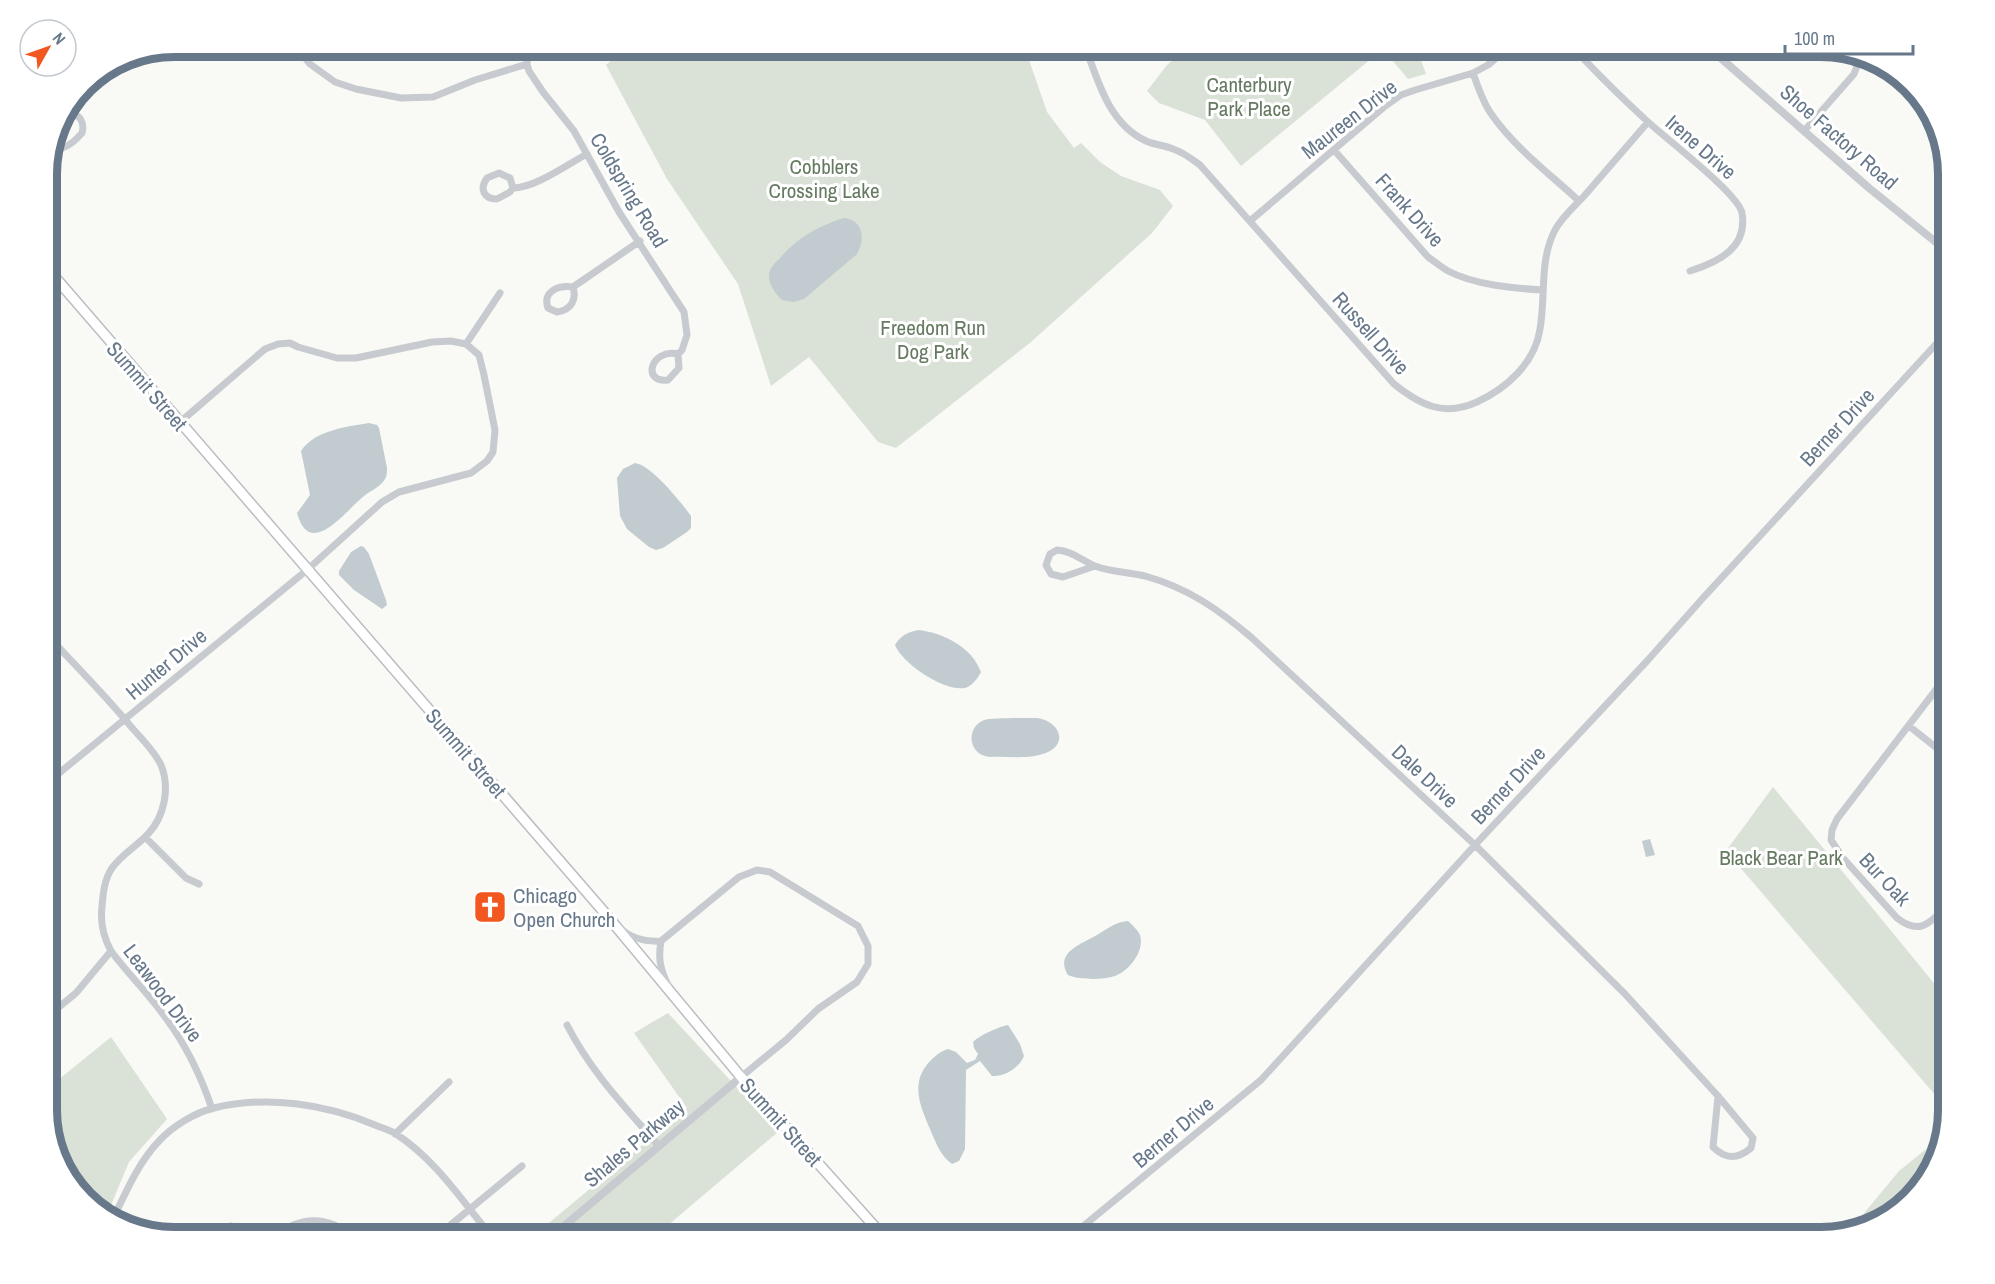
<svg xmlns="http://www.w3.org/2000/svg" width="1995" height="1284" viewBox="0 0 1995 1284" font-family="'Archivo Narrow',sans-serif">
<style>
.green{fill:#dae1d7}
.water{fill:#c1cbd0}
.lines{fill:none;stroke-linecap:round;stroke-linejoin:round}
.secondary-casing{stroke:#b9bec3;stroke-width:12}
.minor{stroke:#c7cbcf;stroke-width:7}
.tertiary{stroke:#c7cbcf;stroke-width:8}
.secondary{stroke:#fff;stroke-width:9}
.labels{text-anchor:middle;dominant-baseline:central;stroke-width:6;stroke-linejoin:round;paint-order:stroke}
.park-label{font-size:21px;fill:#667a61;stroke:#fff}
.street-label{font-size:21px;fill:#66788a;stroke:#fff}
.poi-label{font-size:21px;fill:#66788a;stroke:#fff;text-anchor:start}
.rim{fill:none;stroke:#66788a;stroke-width:8}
</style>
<rect width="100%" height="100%" fill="#f9f9f6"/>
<path class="green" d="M628 46 1019 47 1029 60 1047 112 1074 148 1081 143 1100 162 1121 176 1160 190 1173 206 1152 233 1031 342 896 448 878 442 809 357 771 386 738 284 667 179 606 65Z
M1189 47H1416L1426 74 1408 79 1383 49 1241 166 1205 120 1159 103 1147 91 1167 65Z
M1773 787 1947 999 1948 998V1110L1726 851Z
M668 1013 778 1132 654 1237H532L687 1108 634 1033Z
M111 1037 167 1119 129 1162 106 1217 64 1174 47 1118V1089Z
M1941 1137 1927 1181 1884 1221 1851 1229 1899 1171Z"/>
<path class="water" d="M844 218C864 220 865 240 857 254L804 299 793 302 782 300C776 294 769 286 769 276 769 268 776 262 781 257 798 237 819 226 844 218Z
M369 423 377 425 379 428 387 468C387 474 387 477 383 482 378 488 370 491 364 496 347 509 310 561 297 513L310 495 301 451C315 430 346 427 369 423Z
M635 463C651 465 681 502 691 516V528L687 532 663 548 656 550 649 547 627 529 620 516 617 478 623 469Z
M361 546 364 547 369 554 386 600 387 605 382 609 354 590 339 575V571L351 552Z
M919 630C943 633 972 647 981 672 978 678 972 686 965 688 944 692 902 663 895 645 901 635 908 632 919 630Z
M1036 718C1058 720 1069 742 1048 752 1031 760 1008 756 990 757 967 755 966 727 984 720 991 718 1026 718 1036 718Z
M1650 839 1655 855 1646 857 1642 841Z
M1128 921C1132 925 1138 930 1140 935 1145 951 1129 971 1115 976 1102 980 1080 980 1068 975 1054 952 1082 944 1097 935 1107 929 1115 922 1128 921Z
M1008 1025 1020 1044 1024 1056C1019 1068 1005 1077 992 1076L980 1061 966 1070 965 1149 959 1161 952 1164C940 1155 936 1143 930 1129 921 1108 911 1086 926 1066 932 1058 939 1052 948 1049L956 1052 967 1063 975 1060 978 1054 974 1048 973 1042C980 1035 998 1027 1008 1025Z"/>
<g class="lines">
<defs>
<path id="secondary" d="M47 268 604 912 741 1077 884 1237"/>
</defs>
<use href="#secondary" class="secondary-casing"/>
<path class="minor" d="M296 46 310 64 335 82 356 89 401 98 433 97 475 80 527 64
M527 46V64L529 71 543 92 574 131 619 212 684 312 687 335 682 350 678 354 679 368 668 380C641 383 651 348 678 354
M1085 46C1098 81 1109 124 1146 141 1155 145 1164 145 1173 149 1183 152 1192 159 1200 165L1394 384C1420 405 1444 417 1477 402 1507 388 1535 363 1540 329 1546 295 1539 261 1555 230 1562 217 1575 206 1585 195 1606 171 1627 146 1648 122
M1572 46C1596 73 1621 97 1647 121 1665 138 1739 194 1742 213 1748 248 1718 262 1690 271
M1473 73C1478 87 1483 103 1492 115 1515 148 1550 174 1579 201
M59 121 70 114 79 91
M1804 131 1854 74 1860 58
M51 147C63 153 75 141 82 133 85 123 80 114 70 114
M1334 150 1428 257C1434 261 1441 267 1448 271 1475 285 1512 288 1542 290
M513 188 510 178 499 173 487 178C479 189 484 199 497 199L510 192 513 188C535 188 568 164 587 154
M1250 221 1384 107 1401 95 1415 90 1473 73 1488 65 1510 46
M573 287C577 300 571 310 557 312L548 308C542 291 559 285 573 287L640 241
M466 344 500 293
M1095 566 1063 577 1051 574 1046 565 1050 554 1057 550C1072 551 1081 560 1095 566 1110 572 1129 572 1145 576 1188 588 1218 609 1252 638L1475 845 1625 994 1718 1096 1753 1138 1751 1148C1738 1159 1726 1160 1713 1147L1718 1096
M47 635C76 666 106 696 133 729 143 740 155 752 161 765 170 787 165 816 148 834 137 846 122 854 112 868 104 880 103 894 102 907 100 923 104 938 111 951 128 974 149 994 165 1017 186 1045 201 1076 212 1109
M1948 674 1837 819 1832 830 1831 840 1843 858 1897 918C1920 936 1930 923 1948 905
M1909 726 1948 757
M47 783 307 570 382 502 399 492 471 473 487 461 493 452 495 430 484 375 479 355 466 344 451 341 432 342 356 358H337L298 347 290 343 278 344 265 349 179 423
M145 837 186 878 199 884
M620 928C632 939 645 942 661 941 658 958 660 969 668 985
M661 941 739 877 757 870 770 872 858 926 868 946V964L857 982 818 1009 786 1040 741 1077
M47 1017 76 993 111 951
M567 1025C591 1072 625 1107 659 1146
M395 1134 449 1082
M113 1219C126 1192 138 1163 159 1141 173 1126 194 1113 214 1108 266 1095 326 1104 375 1125 382 1128 390 1130 396 1134 435 1159 463 1202 492 1237
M231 1226 241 1237
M273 1237C300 1216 327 1215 354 1237
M436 1237 522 1166
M1070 1237 1261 1080 1475 845 1647 661 1703 598 1948 331"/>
<path class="tertiary" d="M1707 46 1869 188 1948 252
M551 1237 741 1077"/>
<use href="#secondary" class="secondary"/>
</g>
<defs>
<symbol id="church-square" viewBox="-11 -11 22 22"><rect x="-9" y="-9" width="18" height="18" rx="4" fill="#f1571f" stroke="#fff"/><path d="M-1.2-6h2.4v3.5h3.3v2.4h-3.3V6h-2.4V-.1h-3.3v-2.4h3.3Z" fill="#fff"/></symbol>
</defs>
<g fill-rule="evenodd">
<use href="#church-square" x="471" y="888" width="38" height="38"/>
</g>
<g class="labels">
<g class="park-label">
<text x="1249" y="84">Canterbury<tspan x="1249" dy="24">Park Place</tspan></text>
<text x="824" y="166">Cobblers<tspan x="824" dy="24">Crossing Lake</tspan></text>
<text x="933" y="327">Freedom Run<tspan x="933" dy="24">Dog Park</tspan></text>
<text x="1781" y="857">Black Bear Park</text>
</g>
<g class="street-label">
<text transform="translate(1349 119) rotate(-38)">Maureen Drive</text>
<text transform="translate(1839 137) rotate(41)">Shoe Factory Road</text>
<text transform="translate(1701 147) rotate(41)">Irene Drive</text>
<text transform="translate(629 190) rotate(59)">Coldspring Road</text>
<text transform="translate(1410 210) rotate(48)">Frank Drive</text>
<text transform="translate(1371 333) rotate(48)">Russell Drive</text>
<text transform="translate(147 386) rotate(49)">Summit Street</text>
<text transform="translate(1837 427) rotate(-47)">Berner Drive</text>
<text transform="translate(166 664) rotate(-40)">Hunter Drive</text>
<text transform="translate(466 753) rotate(49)">Summit Street</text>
<text transform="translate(1425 776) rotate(43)">Dale Drive</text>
<text transform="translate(1508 785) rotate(-47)">Berner Drive</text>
<text transform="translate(1885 879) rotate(47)">Bur Oak</text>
<text transform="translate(163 993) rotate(53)">Leawood Drive</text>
<text transform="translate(781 1122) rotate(48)">Summit Street</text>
<text transform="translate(1173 1132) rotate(-40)">Berner Drive</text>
<text transform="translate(634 1143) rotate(-40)">Shales Parkway</text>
</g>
<g class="poi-label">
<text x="513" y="895">Chicago<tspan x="513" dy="24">Open Church</tspan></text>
</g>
</g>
<path d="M0 0H1995V1284H0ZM174 57H1821A117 117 0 0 1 1938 174V1110A117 117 0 0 1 1821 1227H174A117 117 0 0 1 57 1110V174A117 117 0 0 1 174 57Z" fill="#fff" fill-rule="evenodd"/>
<path class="rim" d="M174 57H1821A117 117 0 0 1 1938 174V1110A117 117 0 0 1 1821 1227H174A117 117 0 0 1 57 1110V174A117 117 0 0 1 174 57Z"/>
<g transform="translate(48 48) rotate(50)"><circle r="28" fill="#ffffff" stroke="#c2c9d0" stroke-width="1.5"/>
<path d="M0-4.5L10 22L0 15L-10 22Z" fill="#f1571f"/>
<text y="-9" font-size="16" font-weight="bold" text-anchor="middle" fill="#66788a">N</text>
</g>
<path d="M1785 45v9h128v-9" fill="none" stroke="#66788a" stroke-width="3"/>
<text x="1794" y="45" font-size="18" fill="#66788a" stroke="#ffffff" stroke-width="4.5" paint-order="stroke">100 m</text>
</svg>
